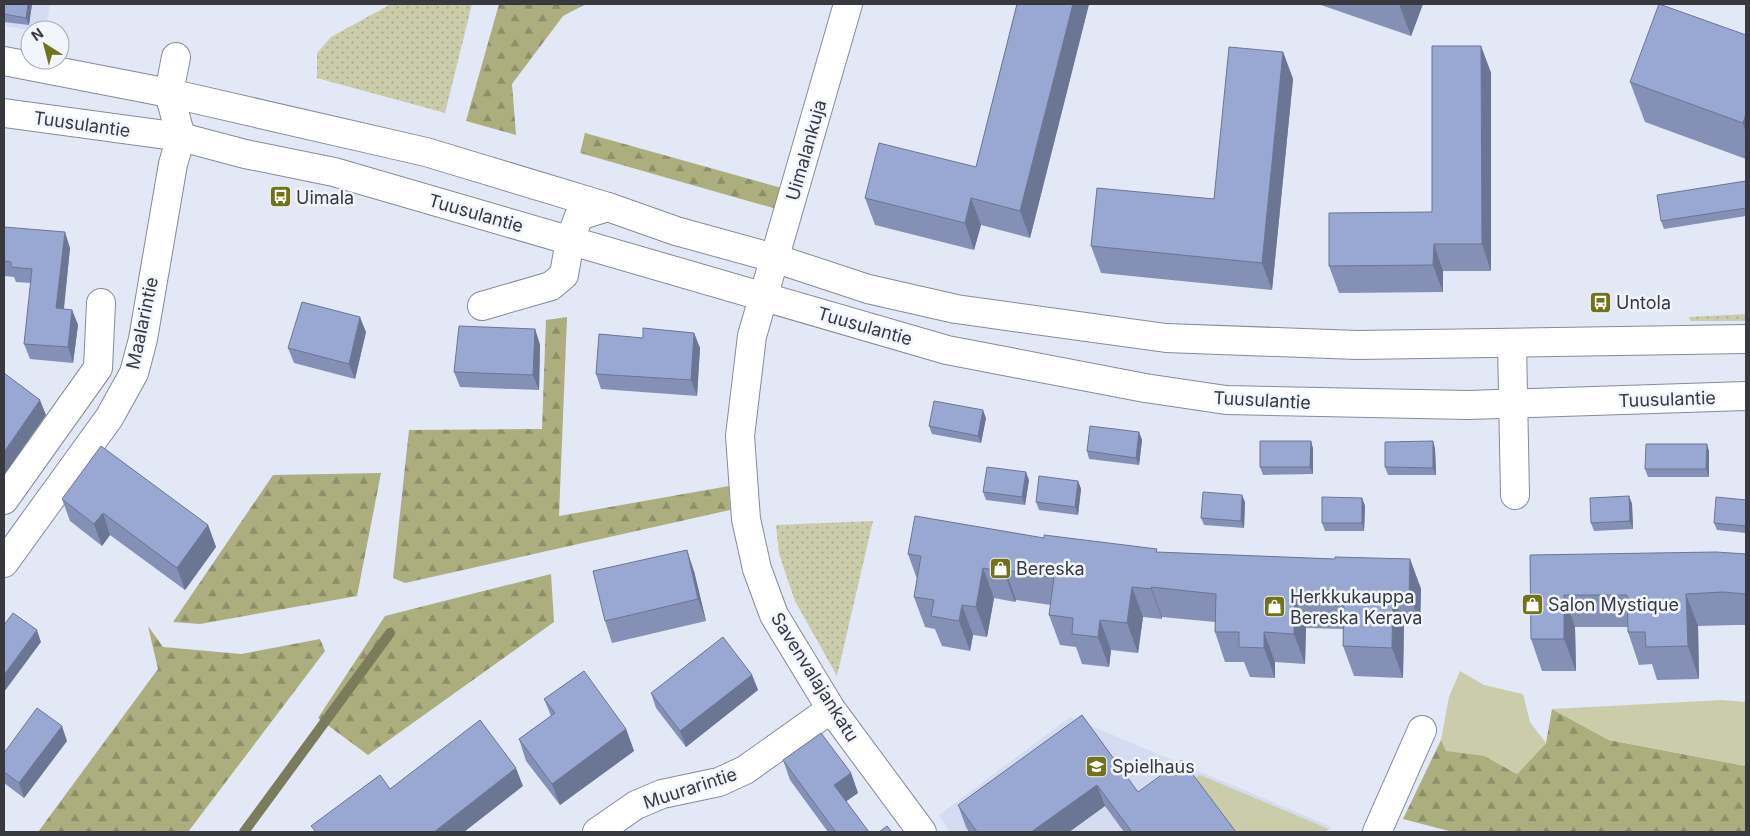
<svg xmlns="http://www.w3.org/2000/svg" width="1750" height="836" viewBox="0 0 1750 836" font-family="Inter,sans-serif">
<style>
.built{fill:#d5dcf1}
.grass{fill:url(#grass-dots)}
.forest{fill:url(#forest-firs)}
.green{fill:#cbcdaa}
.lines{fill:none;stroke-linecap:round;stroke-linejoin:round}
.stream{stroke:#7a7c5c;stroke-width:10}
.minor-casing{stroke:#868a98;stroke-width:30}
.major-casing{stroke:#868a98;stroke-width:30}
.minor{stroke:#fff;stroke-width:28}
.major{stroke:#fff;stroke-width:28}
.wall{fill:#8490b5}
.shaded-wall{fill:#6b7594}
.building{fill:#99a7d3;stroke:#6b7594}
.labels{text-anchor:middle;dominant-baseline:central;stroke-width:5;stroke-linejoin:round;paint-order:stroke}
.street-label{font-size:18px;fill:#37393f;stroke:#f2f5fe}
.poi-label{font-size:18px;fill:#37393f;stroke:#f2f5fe;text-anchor:start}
</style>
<defs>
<pattern id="grass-dots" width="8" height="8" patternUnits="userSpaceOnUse" patternTransform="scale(1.25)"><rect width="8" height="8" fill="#cbcdaa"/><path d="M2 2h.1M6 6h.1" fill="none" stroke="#a6a78c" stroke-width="1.8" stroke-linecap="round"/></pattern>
<pattern id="forest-firs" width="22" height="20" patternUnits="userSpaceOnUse" patternTransform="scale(1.25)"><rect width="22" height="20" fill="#acae7e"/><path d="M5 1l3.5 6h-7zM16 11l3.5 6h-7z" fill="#8d8f69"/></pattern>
</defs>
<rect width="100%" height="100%" fill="#e3e8f7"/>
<path class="built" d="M4 4H50L46 30H30L4 26Z
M1070 717 1332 827 1325 832H950L939 815Z"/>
<path class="grass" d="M391 4H472L445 113 317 78V53L331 37Z
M1746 314V321H1690L1689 317Z
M873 521 837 676 795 601 779 554 776 525Z"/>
<path class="forest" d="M499 4H586L563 16 512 84 516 135 466 121Z
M585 133 785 189 780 210 580 153Z
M567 317 559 516 729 486 730 510 405 583 393 578 409 430 542 429 546 320Z
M381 473 357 596 200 624 173 622 273 475Z
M551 574 554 622 368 755 318 718 385 616Z
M148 626 163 647 241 654 320 639 325 651 188 832H38L158 669Z
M1552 709 1609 740 1746 766V832H1453L1403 819 1441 740 1485 756 1517 774 1546 743Z"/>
<path class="green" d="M1460 671 1484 685 1523 694 1530 722 1546 743 1517 774 1485 756 1446 751 1441 740 1449 697Z
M1722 700 1746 702V766L1609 740 1552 709Z
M1200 775 1329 829 1325 832H1228L1190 781Z"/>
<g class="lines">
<path class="stream" d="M244 832 390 633"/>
<defs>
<path id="minor" d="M848 4 752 336 740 436 746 519 757 569 774 615 831 709 922 832
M482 306 551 286 564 275 570 240 579 216 608 207
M1512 343 1515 495
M4 500 98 368 101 303
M4 563 109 418 134 373 143 339 173 164 181 137 169 93 176 57
M597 832 636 805 662 794 719 782 745 770 831 709
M1377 832 1422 730"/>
<path id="major" d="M4 61 169 93 426 152 608 207 676 231 774 258 868 289 956 309 1166 338 1357 345 1746 339
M4 113 181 137 245 154 334 172 947 350 1145 388 1226 400 1468 405 1746 396"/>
</defs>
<use href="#minor" class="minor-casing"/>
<use href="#major" class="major-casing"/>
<use href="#minor" class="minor"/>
<use href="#major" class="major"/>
</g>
<path class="wall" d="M4 4H32L29 25 4 22Z
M1017 4H1089L1030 238 981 225 974 250 875 225 865 198 976 167Z
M1318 4H1423L1411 36Z
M1746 35V159L1645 122 1630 82Z
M1481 46 1491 73V271H1443V292L1339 293 1329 266 1432 212Z
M1283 52 1293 79 1272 290 1101 273 1091 246 1214 199Z
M1746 181V216L1664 229 1661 221Z
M4 227 70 248 64 309 72 310 78 325 73 363 30 359 24 344 31 283 16 282 14 277 4 276Z
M535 329 540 345 539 390 460 387 454 372Z
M366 332 355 379 294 363 288 348Z
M694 333 700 348 697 396 601 389 596 374 643 338Z
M986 418 981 443 932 434 929 426Z
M1139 432 1142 440 1139 465 1089 459 1087 451Z
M1311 441 1313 449V474L1263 475 1260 467Z
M1433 441 1435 449 1436 475H1388L1385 467Z
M1709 451V477H1648L1645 469Z
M1029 480 1025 505 986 500 983 492Z
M1078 481 1081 489 1078 515 1039 510 1036 502Z
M1629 496 1632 504 1633 529 1594 531 1591 523Z
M1362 498 1365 506 1364 531H1325L1322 523Z
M62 499 208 525 216 547 185 590 110 535 102 546 70 521Z
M1746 500V533L1717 530 1714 523Z
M1245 502 1244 528 1204 525 1201 518Z
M1044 538 1158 552 1335 559H1410L1421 589 1420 624H1404L1403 678 1354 676 1343 646V629L1306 628 1305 664 1275 662V678L1250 677 1244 662H1225L1215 632V622L1162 617V619L1143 617 1138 653 1111 650 1109 667 1082 664 1076 647 1060 645 1049 615 1051 605 1016 600 1015 602 994 598 987 637 973 635 970 651 942 646 935 629 925 627 914 597 917 579 908 554Z
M1746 554V625H1735L1698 626 1699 679 1657 680 1652 664 1639 665 1628 632V627H1575L1576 671H1542L1531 639 1530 555Z
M694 571 706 621 612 643 605 621Z
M752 675 758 690 686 747 656 708 651 693Z
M544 699 626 729 634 751 560 805 526 761 519 739 551 716Z
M1082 715 1138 792 1236 832H1124L1105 806 1069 832H969L966 827 958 805Z
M67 741 24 798 4 783V753Z
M783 760 851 773 858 793 846 801 869 832H828L790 780Z"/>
<path class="shaded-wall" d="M28 4H32L29 25 26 18Z
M1073 4H1089L1030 238 1020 211Z
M1399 4H1423L1411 36Z
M1481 46 1491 73V271L1482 244Z
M1283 52 1293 79 1272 290 1262 263Z
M1746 114V134L1743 123Z
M971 198 981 225 974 250 965 223Z
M65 232 70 248 62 324 56 308Z
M1434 244 1443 271V292L1433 265Z
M72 310 78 325 73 363 68 347Z
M360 317 366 332 355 379 349 364Z
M535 329 540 345 539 390 533 375Z
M694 333 700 348 697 396 691 380Z
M40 400 46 415 4 475V452Z
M983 410 986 418 981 443 978 436Z
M1139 432 1142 440 1139 465 1136 458Z
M1311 441 1313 449V474L1310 467Z
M1433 441 1435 449 1436 475 1433 468Z
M1707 444 1709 451V477L1706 469Z
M1026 472 1029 480 1025 505 1022 497Z
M1078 481 1081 489 1078 515 1075 507Z
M1242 495 1245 502 1244 528 1241 521Z
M1629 496 1632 504 1633 529 1630 521Z
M1362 498 1365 506 1364 531 1362 523Z
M103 513 110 535 102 546 94 524Z
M208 525 216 547 185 590 177 568Z
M687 550 694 571 706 621 698 599Z
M1410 559 1421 589 1420 624 1409 594Z
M983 568 994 598 987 637 976 607Z
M1005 570 1016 600 1015 602 1004 572Z
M1132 587 1143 617 1138 653 1127 623Z
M1151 587 1162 617V619L1151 589Z
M1393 594 1404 624 1403 678 1392 648Z
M1686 594 1698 626 1699 679 1688 646Z
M1564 595 1575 627 1576 671 1564 639Z
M1295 598 1306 628 1305 664 1294 634Z
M962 605 973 635 970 651 959 621Z
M1100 620 1111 650 1109 667 1098 637Z
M37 630 41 642 4 692V675Z
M1264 632 1275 662V678L1264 648Z
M752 675 758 690 686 747 680 731Z
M62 726 67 741 24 798 19 783Z
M626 729 634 751 560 805 552 784Z
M516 768 523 786 464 832H434Z
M851 773 858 793 841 805 834 785Z
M1097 785 1105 806 1069 832H1031Z"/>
<path class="building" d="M4 4H28L26 18 4 14Z
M1017 4H1073L1020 211 971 198 965 223 865 198 879 143 976 167Z
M1659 4 1746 35V114L1743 123 1630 82Z
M1432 46H1481L1482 244H1434L1433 265 1329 266V213L1432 212Z
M1229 47 1283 52 1262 263 1091 246 1097 188 1214 199Z
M1746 181V208L1661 221 1657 195Z
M4 227 65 232 56 308 72 310 68 347 24 344 32 269 11 267V262L4 261Z
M302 302 360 317 349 364 288 348Z
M459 326 535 329 533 375 454 372Z
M643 328 694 333 691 380 596 374 599 334 643 338Z
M4 373 40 400 4 452Z
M934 401 983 410 978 436 929 426Z
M1090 426 1139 432 1136 458 1087 451Z
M1260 441H1311L1310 467H1260Z
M1433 441V468L1385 467V442Z
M1646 444H1707L1706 469H1645Z
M101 446 208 525 177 568 103 513 94 524 62 499Z
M987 467 1026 472 1022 497 983 492Z
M1039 476 1078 481 1075 507 1036 502Z
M1203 492 1242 495 1241 521 1201 518Z
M1629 496 1630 521 1591 523 1590 498Z
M1322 497 1362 498V523H1322Z
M1716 497 1746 500V526L1714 523Z
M915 516 1044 538V535L1157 549 1156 552 1335 559V557L1410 559 1409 594H1393L1392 648 1343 646 1344 600 1295 598 1294 634 1264 632V648L1239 647V632H1215L1216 594 1151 587V589L1132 587 1127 623 1100 620 1098 637 1072 634 1073 618 1049 615 1054 578 1005 570 1004 572 983 568 976 607 962 605 959 621 931 616 934 600 914 597 921 556 908 554Z
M687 550 698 599 605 621 593 571Z
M1716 552 1746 554V594L1723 592 1686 594 1688 646 1646 647 1645 632H1628L1627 595H1564V639H1531L1530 555Z
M13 613 37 630 4 675V625Z
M723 637 752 675 680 731 651 693Z
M584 671 626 729 552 784 519 739 555 713 544 699Z
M37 708 62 726 19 783 4 772V753Z
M1082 715 1138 792 1182 760 1236 832H1132L1097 785 1031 832H977L958 805Z
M480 720 516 768 434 832H316L311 826 380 775 390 789Z
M821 733 851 773 834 785 869 832H833L835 831 783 760Z
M887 826 892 832H879Z"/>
<defs>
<symbol id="bus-square" viewBox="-11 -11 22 22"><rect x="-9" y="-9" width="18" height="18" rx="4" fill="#727217" stroke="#f2f5fe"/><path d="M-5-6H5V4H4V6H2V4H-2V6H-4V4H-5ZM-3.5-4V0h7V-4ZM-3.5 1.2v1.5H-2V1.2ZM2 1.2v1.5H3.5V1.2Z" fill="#fff"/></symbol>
<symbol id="shop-square" viewBox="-11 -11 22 22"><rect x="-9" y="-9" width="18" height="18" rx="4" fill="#727217" stroke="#f2f5fe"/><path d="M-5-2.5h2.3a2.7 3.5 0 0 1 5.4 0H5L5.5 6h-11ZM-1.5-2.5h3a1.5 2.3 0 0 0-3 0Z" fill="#fff"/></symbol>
<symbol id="school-square" viewBox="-11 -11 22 22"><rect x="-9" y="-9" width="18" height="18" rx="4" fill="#727217" stroke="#f2f5fe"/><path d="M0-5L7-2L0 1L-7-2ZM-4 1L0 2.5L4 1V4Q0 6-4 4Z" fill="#fff"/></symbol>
</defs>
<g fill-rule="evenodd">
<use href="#bus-square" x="268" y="184" width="25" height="25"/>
<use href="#bus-square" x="1588" y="290" width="25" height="25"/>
<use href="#shop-square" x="988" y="556" width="25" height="25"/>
<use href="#shop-square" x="1520" y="592" width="25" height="25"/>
<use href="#shop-square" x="1262" y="594" width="25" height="25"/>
<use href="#school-square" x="1084" y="754" width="25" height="25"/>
</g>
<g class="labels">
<g class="street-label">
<text transform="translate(82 124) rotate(8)">Tuusulantie</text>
<text transform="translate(806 150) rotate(-74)">Uimalankuja</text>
<text transform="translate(476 213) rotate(16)">Tuusulantie</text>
<text transform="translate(142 323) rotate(-78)">Maalarintie</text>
<text transform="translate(865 326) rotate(16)">Tuusulantie</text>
<text transform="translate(1667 399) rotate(-2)">Tuusulantie</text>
<text transform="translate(1262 400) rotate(3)">Tuusulantie</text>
<text transform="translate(815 677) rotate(58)">Savenvalajankatu</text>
<text transform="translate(690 788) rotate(-18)">Muurarintie</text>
</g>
<g class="poi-label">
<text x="296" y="197">Uimala</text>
<text x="1616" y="302">Untola</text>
<text x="1016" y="568">Bereska</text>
<text x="1290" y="596">Herkkukauppa<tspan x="1290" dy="21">Bereska Kerava</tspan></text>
<text x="1548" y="604">Salon Mystique</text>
<text x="1112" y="766">Spielhaus</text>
</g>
</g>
<rect width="1750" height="836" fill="none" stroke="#37393f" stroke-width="10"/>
<g transform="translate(45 45) rotate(324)"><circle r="24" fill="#f2f5fe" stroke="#a7aab2"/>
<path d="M0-4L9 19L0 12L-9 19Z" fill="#727217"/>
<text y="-8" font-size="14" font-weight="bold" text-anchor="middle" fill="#37393f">N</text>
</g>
</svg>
